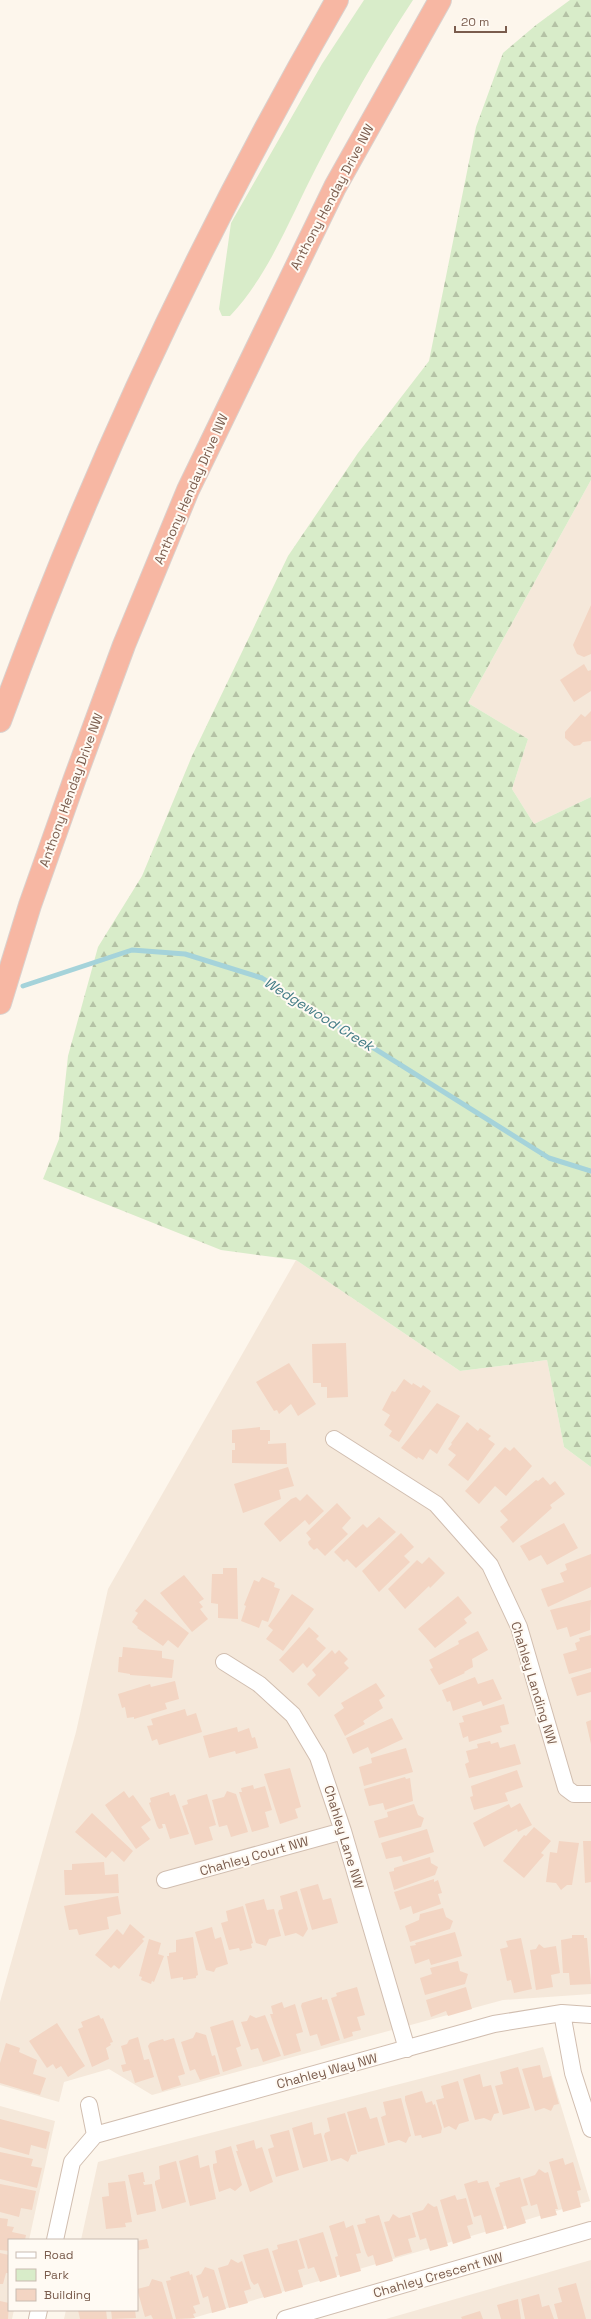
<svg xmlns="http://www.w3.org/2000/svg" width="591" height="2319" viewBox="0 0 591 2319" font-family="'Space Grotesk',sans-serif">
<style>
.residential{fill:#f5e8da}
.green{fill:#d8ecc9}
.forest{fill:url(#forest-firs)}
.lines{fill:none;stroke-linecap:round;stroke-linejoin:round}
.stream{stroke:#a5d3da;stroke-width:5}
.building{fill:#f3d5c3}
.street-casing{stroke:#d1beb0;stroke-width:18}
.highway-casing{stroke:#dad1cd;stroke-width:24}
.street{stroke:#fff;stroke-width:16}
.highway{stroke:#f7b7a3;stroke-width:22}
.labels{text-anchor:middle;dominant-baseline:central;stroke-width:4;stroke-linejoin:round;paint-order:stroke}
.street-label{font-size:13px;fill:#7a5c4d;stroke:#fffaf3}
.water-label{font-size:14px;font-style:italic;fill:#437c86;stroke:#fffaf3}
</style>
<defs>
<pattern id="forest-firs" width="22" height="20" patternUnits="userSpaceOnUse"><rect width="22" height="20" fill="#d8ecc9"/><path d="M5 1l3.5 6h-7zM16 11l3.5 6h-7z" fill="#b4c2a5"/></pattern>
</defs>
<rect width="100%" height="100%" fill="#fdf6ec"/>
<path class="residential" d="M591 480V797L534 824 512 789 528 739 468 703Z
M296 1260 460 1371 547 1360 564 1447 591 1467V1994L503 2000 152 2095 109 2069 64 2082 59 2102 0 2085V2002L76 1732 108 1589Z
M543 2047 590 2201 190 2319H64L66 2310H137V2240H81L98 2162Z
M0 2106 55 2121 29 2240H9V2310H14L12 2319H0Z
M591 2260V2319H386Z"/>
<path class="green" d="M364 0H413C378 53 346 109 317 166 291 216 269 275 230 316H222L219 309 231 223 322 64Z"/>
<path class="forest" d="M570 0H591V480L468 703 528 739 512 789 534 824 591 797V1467L564 1447 547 1360 460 1371 296 1260 221 1250 43 1179 59 1139 68 1056 98 947 142 876 192 756 288 556 358 453 429 361 476 127 503 53 536 25Z"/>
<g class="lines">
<path class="stream" d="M23 986 132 950 185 954 262 978 549 1158 591 1171"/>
</g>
<path class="building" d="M591 605V654L584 657 577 654 573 645Z
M584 664 588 671 591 670V691L574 702 560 680Z
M591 711V741L583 742 580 745 574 746 565 738V732L581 714 585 717Z
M346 1343 348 1397 327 1398V1387H321V1383H313L312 1344Z
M289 1363 316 1404 298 1416 291 1404 279 1414 277 1410 274 1411 256 1382Z
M404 1379 412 1385 413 1383 421 1388 423 1385 431 1391 399 1442 389 1436 392 1431 384 1425 390 1415 382 1410 392 1391 395 1392Z
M437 1403 460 1416 437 1454 430 1449 423 1460 418 1457 417 1459 401 1448Z
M467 1422 478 1431 480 1428 491 1436 488 1439 495 1444 468 1481 448 1465 456 1455 448 1449 452 1444 451 1443Z
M260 1427V1430H270V1441H268V1444L286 1443 287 1464 232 1463V1450H235V1443H232V1430Z
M505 1447 510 1451 514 1447 532 1466 506 1496 495 1486 479 1504 465 1491Z
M288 1467 294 1486 279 1490 281 1499 243 1513 234 1484Z
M543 1477 550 1485 555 1481 565 1494 550 1505 552 1508 513 1543 500 1527 508 1520 500 1511 536 1480 538 1481Z
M307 1494 324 1511 309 1525 305 1520 280 1542 264 1524 265 1522 291 1499 296 1497 300 1501Z
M337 1503 351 1518 342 1528 348 1534 325 1556 317 1548 314 1550 309 1545 308 1542 311 1539 306 1533Z
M379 1517 396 1532 356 1568 347 1559 344 1562 334 1552 363 1524 367 1528Z
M564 1523 578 1548 547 1565 541 1555 529 1561 520 1546Z
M401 1533 414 1547 404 1556 410 1562 379 1592 362 1571Z
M591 1554V1587L548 1607 541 1589 564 1582 560 1573 567 1570 565 1564Z
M429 1557 445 1573 430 1588 429 1586 405 1609 388 1589 417 1560 422 1564Z
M223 1568H237L238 1619 218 1618V1604L211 1603 212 1574H223Z
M184 1575 204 1599 199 1602 203 1607 200 1609 208 1619 192 1632 160 1593Z
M262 1577 275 1583 274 1587 280 1589 268 1622 262 1620 259 1628 241 1621 246 1606 244 1605 254 1580 259 1582Z
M292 1594 314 1609 283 1651 266 1639 273 1630 268 1626Z
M458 1596 472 1613 464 1619 467 1623 435 1648 418 1629Z
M145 1599 189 1633 178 1648 168 1640 163 1646 137 1628 138 1627 132 1622 138 1613 135 1611Z
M591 1600 590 1630 570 1637 567 1627 557 1630 550 1610Z
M309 1627 319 1636 316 1639 326 1648 307 1668 303 1663 293 1673 279 1660Z
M478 1631 488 1650 472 1659 473 1667 464 1672 465 1673 439 1685 430 1669 433 1668 429 1660 459 1644 458 1641Z
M591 1635V1668L569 1674 563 1654 577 1650 575 1643 580 1641 579 1638Z
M123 1647 162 1651V1658L174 1660 172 1678 130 1675V1674L118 1672 119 1657H122Z
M332 1650 335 1654 339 1650 348 1659 344 1663 349 1668 319 1697 307 1684 316 1675 312 1670Z
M591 1672V1692L577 1696 571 1678Z
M475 1677 478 1684 493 1679 502 1699 483 1706 481 1701 453 1711 450 1701 447 1702 442 1690Z
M175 1681 179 1699 165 1703 167 1709 134 1719V1717L127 1718 125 1707 122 1708 118 1694 150 1684 151 1687Z
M376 1683 385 1696 379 1700 383 1708 363 1721 365 1724 345 1736 334 1715 344 1708 341 1703Z
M504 1704 509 1724 500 1726 502 1732 469 1742 468 1736 463 1738 459 1723 464 1722 462 1716Z
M185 1709 187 1716 196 1713 202 1732 159 1745 157 1739 152 1741 147 1726 153 1725 151 1719Z
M392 1718 403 1739 371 1754 368 1747 353 1754 346 1738Z
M591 1720V1744L586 1722Z
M237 1727 238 1732 249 1728 252 1738 255 1737 258 1748 236 1754 235 1751 209 1758 203 1736Z
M490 1741 491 1744 498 1742 500 1748 515 1744 521 1764 469 1778 465 1764 469 1762 466 1751 478 1748 477 1744Z
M406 1748 413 1772 364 1786 359 1767 372 1763 371 1758Z
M290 1768 301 1807 295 1809 298 1818 280 1824 264 1774Z
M517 1770 523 1787 505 1793 508 1801 474 1810 470 1797 473 1796 471 1786Z
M405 1777 406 1779 410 1778 413 1801 385 1810 383 1803 369 1806 364 1789Z
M253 1785 254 1789 265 1786 272 1810 265 1812 269 1827 252 1832 239 1792H242L241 1788Z
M124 1791 129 1798 133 1795 151 1820 141 1827 150 1839 136 1849 105 1805Z
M227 1791 236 1794 248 1832 231 1837 227 1825 219 1827 212 1800 224 1797Z
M169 1792 170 1796 175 1794 189 1834 170 1839 165 1824H162L163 1828 159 1829 157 1826 149 1803 151 1802 150 1798Z
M207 1794 216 1825 209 1827 213 1840 195 1845 182 1806 188 1804 187 1800Z
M520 1803 532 1825 518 1832 517 1829 484 1847 473 1823 509 1804 511 1808Z
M414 1804 418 1815 424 1818 421 1827 379 1838 374 1821 388 1817 387 1812Z
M92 1813 133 1851 124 1862 112 1851 106 1858 75 1832Z
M534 1827 551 1841 541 1853 544 1855 524 1878 503 1861 524 1835 526 1836Z
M427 1829 434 1852 403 1862 401 1856 386 1859 381 1843Z
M559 1841 579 1843 572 1885H567L561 1890 556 1883 546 1882 550 1852 557 1853Z
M583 1841H591V1882L585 1883Z
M430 1857 431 1863 438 1867 435 1875 394 1890 389 1872 394 1871V1868Z
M104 1862 105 1875 118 1874 119 1893 65 1895 64 1870H72V1864Z
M434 1879V1882L438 1880 442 1893 438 1894 441 1904 413 1914 411 1906 400 1910 394 1892Z
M318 1884 323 1900 331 1898 338 1923 312 1930 300 1889Z
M297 1891 308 1929 303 1937 296 1933 285 1936 278 1913 279 1910 283 1909 280 1896Z
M118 1896 121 1914 107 1917 109 1929 79 1935 77 1929 69 1930 64 1906Z
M264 1899 267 1910 274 1909 281 1936 269 1939 266 1946 256 1943 245 1904Z
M243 1906 253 1943 251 1944 252 1948 240 1951 239 1948 229 1950 221 1923 228 1921 226 1911Z
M443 1908 446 1917 453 1921 450 1929 410 1942 405 1926 419 1920 420 1914Z
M130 1924 145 1937 142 1939 144 1941 119 1969 114 1965 111 1968 95 1955 117 1929 123 1935Z
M212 1927 215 1939 221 1937 228 1964 216 1968 214 1972 206 1970 195 1932Z
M455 1932 462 1956 431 1965 429 1959 415 1964 410 1946 416 1945 415 1943Z
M572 1935H584V1938H587L591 1984 570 1985 569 1973H563L561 1940 572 1938Z
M193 1937 198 1975 196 1976V1978L183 1980V1977L171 1979 167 1956H169V1953L176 1952V1940Z
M521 1938 532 1989 514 1993 511 1980 507 1981 500 1949 508 1947 506 1941Z
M149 1939 161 1943 158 1954 164 1956 154 1982 152 1981 151 1984 141 1980 142 1977 139 1976Z
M539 1944 544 1948 556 1946 560 1973 551 1975 553 1987 536 1990 530 1950 536 1949Z
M458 1961 460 1971 468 1974 465 1984 425 1995 420 1978 432 1974 430 1968Z
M357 1987 365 2015 357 2017 361 2030 352 2032 353 2036 344 2039 331 1998 337 1996 336 1993Z
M466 1987 472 2009 448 2016 446 2011 431 2017 426 2000Z
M322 1997V2000L327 1999 340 2040 321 2046 317 2034 310 2036 301 2006 302 2003Z
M282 2002 284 2008 295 2004 303 2032 296 2034 301 2051 284 2056 270 2014H273L271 2006Z
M99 2015 101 2019 103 2018 113 2042 110 2043 111 2045 106 2048 109 2059 92 2067 78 2029 83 2027 81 2022Z
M250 2015 256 2018 265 2015 281 2056 263 2062 258 2048 251 2050 241 2022 247 2021Z
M233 2020 241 2046 236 2048 242 2066 223 2072 210 2027Z
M57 2023 85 2066 68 2077 61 2066 56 2069 53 2064 47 2068 29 2041Z
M196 2032 206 2035 212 2056 215 2055 220 2074 200 2080 195 2069 190 2071 181 2042 193 2038Z
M138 2037 144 2060 149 2059 154 2077 135 2083 131 2070 123 2072 121 2065 126 2064 121 2046 127 2044 129 2040Z
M174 2038 185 2074 178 2076 181 2085 162 2091 148 2046 150 2043 163 2039 164 2041Z
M6 2043 20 2048 19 2052 37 2060 33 2074 46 2078 40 2095 0 2083V2063Z
M540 2065 543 2078 551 2076 559 2104 554 2105 551 2111 544 2108 535 2111 522 2069Z
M518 2067 530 2108 503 2115 495 2086 503 2084 500 2072Z
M480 2074 483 2087 491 2085 499 2113 494 2114 491 2121 484 2118 475 2120 463 2079Z
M458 2081 469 2121 459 2124 456 2130 449 2126 444 2128 436 2100 444 2098 441 2086Z
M422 2091 426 2103 432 2101 433 2105 435 2104 442 2128 441 2133 422 2138 421 2135 415 2136 405 2100V2096Z
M401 2098 411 2136 409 2137 406 2143 399 2140 388 2143 381 2117 386 2115 383 2102Z
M366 2107 370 2119 377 2117 385 2145 358 2152 347 2112Z
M345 2113 357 2154 351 2155 348 2162 341 2158 331 2161 324 2136 325 2133 330 2131 327 2118Z
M0 2119 50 2132 46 2149 31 2145 29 2155 0 2147Z
M312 2122 314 2135 321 2133 328 2161 303 2168 292 2128Z
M289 2130 299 2170 276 2177 268 2149 274 2147 270 2135Z
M254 2140 256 2149 262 2147 273 2182 250 2192 236 2151H238L236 2145Z
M231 2146 242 2185 235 2191 230 2188 219 2192 213 2168V2164L217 2163 215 2151Z
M0 2152 33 2159 31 2166 42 2168 37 2188 0 2179Z
M198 2155 200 2168 209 2165 216 2199 190 2206 179 2161Z
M563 2158 565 2165 573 2162 581 2190 577 2191 581 2207 563 2212 549 2162Z
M176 2161 186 2202 162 2209 155 2184V2181L160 2179 159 2166Z
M539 2169 545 2173 548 2172 558 2209H555L557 2215 541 2219 537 2204 531 2206 523 2179 535 2175Z
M143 2172 145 2182H143L144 2185 152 2184 156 2211 137 2215 128 2175Z
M520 2177 528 2205 521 2207 526 2223 507 2229 495 2188 500 2186 499 2183Z
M477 2180 478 2183 488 2181 504 2229 486 2234 481 2215 474 2217 464 2184Z
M125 2181 132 2222 125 2223 126 2227 106 2229 102 2197 109 2196 108 2183Z
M0 2184 36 2191 32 2210 21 2208 19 2217 0 2212Z
M455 2195 457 2200 466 2198 473 2224 467 2226 471 2238 453 2244 440 2200Z
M428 2203 434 2207 437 2206 448 2246 430 2251 426 2238 420 2240 412 2213 423 2210Z
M393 2214 399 2218 410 2215 416 2237 408 2239 412 2252 395 2257 384 2222 389 2221Z
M379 2215 393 2261 376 2266 373 2255 368 2257 366 2253 357 2225 366 2223 365 2219Z
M0 2218 8 2219 7 2226 14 2227 12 2232 26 2235 25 2240H9V2251L0 2250Z
M344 2221 346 2228 353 2225 361 2253 356 2254 361 2271 340 2277 335 2257 338 2256 329 2226Z
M323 2232 337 2277 320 2282 314 2267 308 2269 299 2239Z
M147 2239 149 2248 138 2250 137 2241Z
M297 2240 305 2268 298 2270 303 2287 285 2292 272 2251 278 2249 277 2245Z
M268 2248 282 2293 264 2298 258 2283 254 2285 251 2281 243 2255Z
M0 2253 9 2255V2273H6L3 2284H0Z
M231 2259 238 2263 242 2261 251 2289 244 2291 248 2303 229 2308 218 2268 228 2265Z
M205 2267 214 2270 226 2309 212 2313 208 2296 203 2298 196 2276 201 2274Z
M189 2271 190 2275 192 2274 200 2304 193 2306 196 2313 193 2314 195 2318 176 2319 166 2281 171 2280 170 2277Z
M152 2279 162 2282 173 2319H153L151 2315 145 2317 137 2289 149 2286Z
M576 2283 586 2319H558L554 2304 562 2302 558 2288Z
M539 2294 542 2307 549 2305 554 2319H525L521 2299Z
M518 2299 521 2319H501L497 2305Z
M0 2301 9 2303 8 2319H0Z
M78 2310H106L107 2319H80Z
M111 2310H135L136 2318 112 2319Z
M480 2311 483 2319H462L461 2317Z"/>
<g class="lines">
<defs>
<path id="street" d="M334 1439 436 1504 490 1565 519 1627 566 1788 574 1794H591
M224 1662 259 1684 293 1715 318 1757 343 1831 407 2049
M165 1880 343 1831
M562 2013 573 2073 591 2129
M89 2105 95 2135
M95 2135 494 2024 562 2013 591 2015
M55 2240 72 2162 95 2135
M37 2319 39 2310
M285 2319 591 2230"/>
<path id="highway" d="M0 721C90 473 205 229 337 0
M0 1003 30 905 75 778 124 645 188 490 335 187 440 0"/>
</defs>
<use href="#street" class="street-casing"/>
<use href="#highway" class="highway-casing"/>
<use href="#street" class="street"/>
<use href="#highway" class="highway"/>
</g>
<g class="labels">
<g class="street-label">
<text transform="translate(332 197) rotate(-62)">Anthony Henday Drive NW</text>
<text transform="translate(191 489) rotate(-66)">Anthony Henday Drive NW</text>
<text transform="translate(71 790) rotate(-70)">Anthony Henday Drive NW</text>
<text transform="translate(534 1683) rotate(73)">Chahley Landing NW</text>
<text transform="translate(344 1837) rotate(73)">Chahley Lane NW</text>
<text transform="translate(254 1856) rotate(-16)">Chahley Court NW</text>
<text transform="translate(327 2071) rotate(-15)">Chahley Way NW</text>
<text transform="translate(438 2275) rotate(-16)">Chahley Crescent NW</text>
</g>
<g class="water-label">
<text transform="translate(319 1014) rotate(32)">Wedgewood Creek</text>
</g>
</g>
<rect x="8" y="2239" width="130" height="72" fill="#fffaf3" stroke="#cabbb1"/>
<rect x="16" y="2252" width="20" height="6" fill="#ffffff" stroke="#cabbb1"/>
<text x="44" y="2259" font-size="12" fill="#7a5c4d">Road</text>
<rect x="16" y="2269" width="20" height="12" fill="#d8ecc9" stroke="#cabbb1"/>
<text x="44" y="2279" font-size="12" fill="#7a5c4d">Park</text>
<rect x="16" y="2289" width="20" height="12" fill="#f3d5c3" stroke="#cabbb1"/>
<text x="44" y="2299" font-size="12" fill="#7a5c4d">Building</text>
<path d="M455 26v6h51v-6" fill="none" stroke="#7a5c4d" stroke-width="2"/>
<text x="461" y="26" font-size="12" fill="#7a5c4d" stroke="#fffaf3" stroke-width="3" paint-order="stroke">20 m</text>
</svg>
